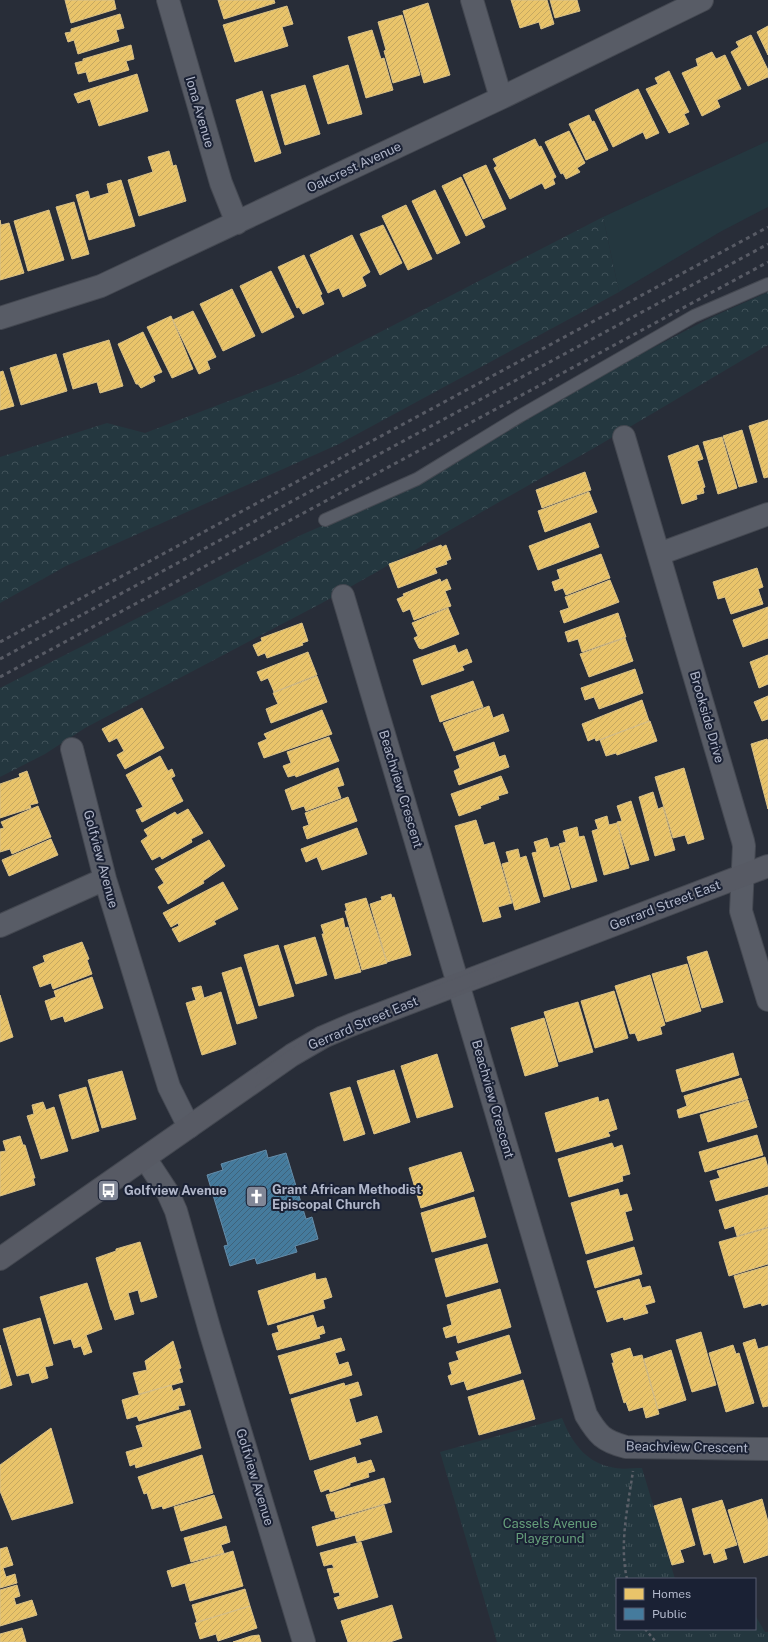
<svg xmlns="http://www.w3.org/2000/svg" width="768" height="1642" viewBox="0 0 768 1642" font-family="'Public Sans',sans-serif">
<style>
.grass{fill:#24373f}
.forest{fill:url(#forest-crowns)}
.park{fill:url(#park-tufts)}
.homes{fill:url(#homes-hatch);stroke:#d8c087}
.public{fill:url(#public-hatch);stroke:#658daa}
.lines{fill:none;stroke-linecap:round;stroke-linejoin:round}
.lane-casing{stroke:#444851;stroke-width:14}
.street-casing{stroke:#444851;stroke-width:24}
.secondary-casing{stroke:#444851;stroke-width:24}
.path{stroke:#5c6069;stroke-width:2.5;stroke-dasharray:3 3;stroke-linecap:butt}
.lane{stroke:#585c66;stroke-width:12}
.street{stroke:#585c66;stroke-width:22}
.secondary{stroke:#575a64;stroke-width:22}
.tram{stroke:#575a64;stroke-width:1}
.rail{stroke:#575a64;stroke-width:3;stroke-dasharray:4 4;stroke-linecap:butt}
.labels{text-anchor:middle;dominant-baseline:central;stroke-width:4;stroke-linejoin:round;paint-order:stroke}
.street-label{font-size:13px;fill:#b1b7ca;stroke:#1a2134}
.poi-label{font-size:13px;font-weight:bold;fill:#b1b7ca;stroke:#1a2134;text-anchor:start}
.park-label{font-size:13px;fill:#659e7a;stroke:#1a2134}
</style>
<defs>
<pattern id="forest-crowns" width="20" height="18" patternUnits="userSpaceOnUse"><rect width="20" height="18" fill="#24373f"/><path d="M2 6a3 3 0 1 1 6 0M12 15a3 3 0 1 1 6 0" fill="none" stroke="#415259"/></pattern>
<pattern id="park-tufts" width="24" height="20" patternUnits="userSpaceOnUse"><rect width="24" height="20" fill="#24373f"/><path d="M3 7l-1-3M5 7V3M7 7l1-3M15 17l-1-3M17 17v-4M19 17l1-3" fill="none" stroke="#415259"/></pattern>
<pattern id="homes-hatch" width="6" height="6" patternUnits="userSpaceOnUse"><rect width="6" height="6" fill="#e9c46a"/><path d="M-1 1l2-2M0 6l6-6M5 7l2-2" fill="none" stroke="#c5a861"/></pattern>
<pattern id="public-hatch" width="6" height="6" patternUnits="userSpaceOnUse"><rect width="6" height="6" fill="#457b9d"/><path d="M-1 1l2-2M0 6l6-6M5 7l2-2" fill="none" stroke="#3f637b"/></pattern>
</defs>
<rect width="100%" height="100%" fill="#282d38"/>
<path class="grass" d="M768 141V207L720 232 619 292 603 217Z"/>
<path class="forest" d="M603 217 619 292 339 444 66 566 0 603V457L107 423 145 433 299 374Z
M768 292V345L601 444 322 603 85 728 45 754 0 777V688L301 535 417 485 618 366 710 318Z"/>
<path class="park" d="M562 1418C571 1441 585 1462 611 1467 620 1470 632 1468 642 1468L675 1579H617V1629H755V1615L765 1632H768V1642H497L440 1452Z"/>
<path class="homes" d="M65 0H114L116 9 71 23Z
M218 0H274L275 3 224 19Z
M511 0H547L554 24 541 29 539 22 520 28Z
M550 0H577L580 11 555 18Z
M428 3 450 75 424 83 403 11Z
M287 6 293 24 282 27 288 46 235 62 223 25Z
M120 14 124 28 116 30 119 41 78 54 74 40 68 42 65 33 71 32V29Z
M402 15 420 75 393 83 384 51 386 50 378 22Z
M768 26V55L757 32Z
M372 30 381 59 384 58 393 90 366 98 348 37Z
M751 35 768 70V77L748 86 731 52 739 47 736 42Z
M131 45 134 59 126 61 129 70 89 82 86 72 78 74 75 63 83 61V59Z
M712 52 716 59 725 55 741 89 717 100 720 107 702 116 682 73 698 66 696 59Z
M348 65 362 114 328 124 313 76Z
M669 71 689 112 684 114 689 124 669 133 646 89 658 84 655 78Z
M137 74 148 111 99 126 90 99 78 103 74 94Z
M305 85 320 134 285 145 271 95Z
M638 89 659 133 646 139 643 132 613 147 595 110Z
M262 91 281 153 255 162 236 100Z
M589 115 592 122 594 121 608 150 586 160 569 124Z
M569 131 585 163 577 168 580 172 566 179 563 173 561 174 545 142Z
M535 139 539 147 541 146 556 177 553 179 555 184 545 189 542 183 510 199 494 168 497 166 493 159Z
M169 151 173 166 176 165 186 201 139 216 128 180 153 172 148 157Z
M486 165 506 209 483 219 463 175Z
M461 177 485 227 466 236 442 186Z
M121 180 135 226 89 240 76 195 88 191 90 199 109 193 107 184Z
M435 190 460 243 437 254 412 201Z
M74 202 89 254 72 259 56 207Z
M406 205 432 259 408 270 382 216Z
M49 210 64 260 28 271 14 221Z
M0 220 1 225 9 223 24 273 0 280Z
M383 225 402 263 380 275 360 234Z
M352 235 370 272 362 277 366 286 343 297 339 288 328 293 310 255Z
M304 255 322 294 320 295 324 304 303 314 299 307 297 308 278 267Z
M271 271 294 317 262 333 240 286Z
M232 289 255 336 223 351 200 304Z
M193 311 216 357 207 361 210 369 199 374 173 320Z
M171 316 193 369 172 378 147 327Z
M143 332 162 372 153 376 155 381 141 388 138 384H136L118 344Z
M109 340 123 386 100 393 97 382 73 389 63 354Z
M56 354 67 391 21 405 10 368Z
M3 371 14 406 0 410V372Z
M768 420V477L764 478 749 426Z
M742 430 757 482 739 487 723 436Z
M722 437 737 488 718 494 703 442Z
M698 445 703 459 697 461 705 487 703 488 704 493 696 495 697 499 682 504 668 456Z
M585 472 591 490 542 508 536 490Z
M589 492 597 512 545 532 538 511Z
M590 523 599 547 538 570 529 546Z
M441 545 442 547 446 545 451 559 446 561 447 564 435 568 437 573 398 588 389 564Z
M601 554 610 578 566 595 563 588 555 591 552 582 560 579 557 570Z
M757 568 763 587 758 589 763 604 731 614 725 597 718 599 713 582Z
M440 579 441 582 447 579 451 589 445 591 451 606 414 620 410 609 403 612 397 599 404 596 403 594Z
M610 580 619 602 564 623 560 611 569 608 565 597Z
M768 607V638L743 647 733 620Z
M448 608 459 634 422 649 419 648 414 638 418 636 412 623Z
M618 613 626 637 582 652 578 639 568 642 565 632Z
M302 623 308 641 302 643 303 645 267 658 265 653 258 656 253 645 262 641 261 638Z
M625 638 633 661 589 677 580 654Z
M455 645 458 653 467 649 472 662 462 666 464 670 422 685 413 660Z
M308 652 317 675 274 692 268 678 261 681 257 672Z
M768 655V684L759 688 750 662Z
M635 669 643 693 599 709 594 697 585 700 581 688Z
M317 676 327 702 271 723 266 709 278 704 273 693Z
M473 681 483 707 440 722 431 696Z
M768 696V719L762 721 754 702Z
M642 700 649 721 596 741 595 738 588 741 582 724Z
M489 706 493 718 503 714 509 731 454 751 443 723Z
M142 708 164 748 125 769 117 755 124 751 117 738 109 742 102 729Z
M322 710 332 734 264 758 258 743 267 739 264 734Z
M650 721 657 741 617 755 616 753 606 756 600 740Z
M329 737 339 761 296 777 295 775 288 777 283 766 291 763 287 752Z
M767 739 768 741V809L751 744Z
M494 742 499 757 505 755 509 767 459 785 454 771 460 768 456 756Z
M160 756 168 771 172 769 175 776 171 778 183 801 142 822 136 810 143 807 126 775Z
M338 768 344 785 337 787 341 798 306 811 304 806 292 810 285 790Z
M684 768 704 839 688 844 685 835 673 838 655 777Z
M27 771 38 803 30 805 31 808 0 818V784L20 777 19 774Z
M501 776 508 793 498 796 499 799 480 806 481 808 459 816 451 794Z
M653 792 658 809 663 807 675 850 655 856 639 797Z
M348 797 357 821 307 839 303 827 309 825 305 813Z
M631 801 649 860 631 865 617 822 622 821 617 806Z
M38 806 51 837 12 854 10 849 0 852V829L4 828 1 822Z
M188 809 203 833 191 839 192 842 162 859 160 856 152 860 141 841 148 836 144 830 175 812 177 815Z
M607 816 609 825 617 823 629 868 604 875 592 831 598 829 595 820Z
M476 820 484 845 494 842 512 903 498 907 501 917 483 922 455 826Z
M577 827 579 837 584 836 597 881 572 888 559 844 566 842 563 831Z
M357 828 367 854 322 870 317 857 306 862 301 849Z
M547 838 550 848 558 846 570 889 544 897 532 853 537 852 534 842Z
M51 839 58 855 9 876 2 860Z
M209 840 225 866 203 881 204 883 168 904 158 887 164 883 155 869Z
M518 849 520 858 526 856 540 902 515 910 502 864 509 862 506 852Z
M223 882 238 909 214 921 216 924 179 942 172 929 179 926 178 923 171 927 163 913Z
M391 894 392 898 394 897 411 955 387 962 370 904 382 900 381 897Z
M366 898 387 963 362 970 345 911H347L345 904Z
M343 918 345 928 348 927 361 972 335 979 322 934H324L321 925Z
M315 937 327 975 296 984 284 946Z
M82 942 89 959 87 960 92 974 53 989 51 983 40 987 33 967 45 962 43 956Z
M278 945 294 996 259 1006 244 955Z
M707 951 723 1002 702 1008 687 957Z
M687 964 701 1011 666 1022 652 974Z
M241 967 257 1018 237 1024 222 973Z
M650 975 665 1025 660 1027 662 1034 638 1041 635 1033 630 1034 615 986Z
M92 977 103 1008 65 1022 63 1016 51 1020 45 1001 56 997 54 991Z
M201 986 204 998 221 992 236 1044 202 1055 186 1003 196 1000 192 988Z
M614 991 628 1038 595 1048 581 1001Z
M0 995 13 1037 0 1042Z
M578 1002 593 1052 559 1062 544 1012Z
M544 1018 558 1066 525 1076 511 1028Z
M733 1053 739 1075 682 1092 676 1070Z
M437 1054 453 1107 417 1118 401 1066Z
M394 1070 410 1122 374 1134 357 1081Z
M122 1071 136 1119 102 1128 88 1080Z
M741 1078 748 1099 679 1118 677 1110 687 1106 684 1096Z
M86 1087 99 1131 72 1139 59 1095Z
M350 1087 365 1134 344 1141 330 1093Z
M598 1097 599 1102 608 1099 617 1129 608 1132 610 1136 556 1152 545 1113Z
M748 1100 757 1127 708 1142 700 1115Z
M43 1102 46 1110 54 1107 68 1151 41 1159 27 1116 34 1114 32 1105Z
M757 1135 763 1155 705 1172 699 1152Z
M20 1136 23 1145H25L35 1178H33L35 1185 0 1196V1152L6 1151 3 1141Z
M612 1143 614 1148 622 1145 630 1174 622 1176 623 1181 569 1197 558 1159Z
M461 1152 474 1191 421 1208 409 1168Z
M765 1157 768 1168V1186L716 1201 710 1181 720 1178 717 1171Z
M618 1189 620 1196 627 1194 632 1210 625 1212 633 1240 586 1254 571 1203Z
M768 1195V1227L737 1236 734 1226 725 1229 719 1210Z
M474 1197 486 1237 432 1252 421 1213Z
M768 1228V1264L729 1276 719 1242Z
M140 1242 157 1297 141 1302 138 1290 128 1293 134 1314 115 1320 112 1310H111L96 1258 116 1251V1249Z
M487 1244 498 1282 446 1297 435 1259Z
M634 1247 642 1274 595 1288 587 1261Z
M768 1266V1304L762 1306 761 1303 744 1308 734 1276Z
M315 1273 316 1280 326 1278 332 1297 323 1300 325 1308 268 1325 258 1291Z
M639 1279 642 1288 650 1286 655 1302 645 1305 648 1313 624 1320 623 1317 607 1322 597 1291Z
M87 1283 102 1329 86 1335 92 1352 84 1355 81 1346 74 1348 71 1339 54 1344 40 1297Z
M500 1289 511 1327 458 1343 456 1335 446 1338 443 1328 452 1325 447 1305Z
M313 1315 317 1328 323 1326 325 1333 319 1335 320 1338 277 1350 272 1334 279 1332 277 1326Z
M40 1318 53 1365 45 1367 48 1378 32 1383 29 1373 17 1376 3 1329Z
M701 1332 716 1385 692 1392 676 1340Z
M509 1335 521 1373 467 1390 464 1381 451 1385 448 1376 452 1374 449 1363 459 1360 456 1352Z
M341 1338 345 1350 335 1353 339 1365 348 1362 352 1375 290 1394 278 1356Z
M755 1339 758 1349 768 1346V1406L763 1407 743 1343Z
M173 1341 181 1368 179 1369 183 1382 139 1394 133 1373 147 1370 145 1361Z
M0 1345 12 1385 0 1389Z
M733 1345 736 1354 739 1353 754 1403 726 1412 709 1353Z
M630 1348 633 1357 642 1355 659 1414 646 1418 643 1407 629 1411 626 1402 624 1403 612 1363H614L611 1354Z
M671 1350 686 1400 658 1409 644 1359Z
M523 1380 535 1419 479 1435 468 1397Z
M358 1382 362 1395 349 1399 356 1423 377 1416 382 1432 359 1439 361 1444 310 1460 291 1399 344 1383 345 1386Z
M171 1385 173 1391 180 1388 185 1405 178 1406 179 1409 139 1421 137 1416 127 1419 122 1400Z
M190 1410 201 1448 136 1468 135 1464 130 1466 126 1452 143 1447 136 1426Z
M51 1428 73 1503 12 1520 0 1491V1465Z
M202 1455 213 1493 163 1509 162 1506 152 1509 147 1493 144 1494 138 1477Z
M355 1457 357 1464 371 1460 375 1471 368 1473 369 1477 350 1483V1485L330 1492 329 1489 321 1492 314 1471Z
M384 1478 391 1502 336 1518 334 1511H331L326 1495Z
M214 1495 222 1518 181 1531 174 1507Z
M681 1498 695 1545 680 1550 684 1562 672 1565 654 1506Z
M762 1499 768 1522V1555L744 1563 728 1510Z
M722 1500 737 1545 724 1549 727 1559 714 1563 711 1553 704 1555 692 1509Z
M384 1505 392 1532 357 1542 355 1535 317 1546 312 1527Z
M226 1526 230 1542 221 1545 224 1553 191 1562 184 1538Z
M361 1542 378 1597 338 1609 334 1598 340 1596 339 1592 334 1593 327 1569 334 1568 332 1564 324 1566 320 1553Z
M7 1547 13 1565 3 1568 6 1577 15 1574 17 1583 0 1588V1549Z
M233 1551 243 1586 190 1601 185 1583 172 1587 167 1571Z
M17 1585 20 1596 14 1598 16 1605 32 1600 37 1615 0 1626V1590Z
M245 1589 250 1606 197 1622 192 1605Z
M392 1605 402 1638 390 1642H348L341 1621Z
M250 1606 257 1628 218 1641 216 1634 200 1639 195 1623Z
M22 1628 26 1642H0V1634Z
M259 1635 261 1642H233L251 1636Z"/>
<path class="public" d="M266 1150 268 1158 286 1153 306 1219 312 1217 318 1239 295 1246 297 1252 257 1264 255 1258 230 1266 224 1246 228 1245 207 1175 223 1170 221 1164Z"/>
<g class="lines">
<defs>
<path id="lane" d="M325 520 417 479 520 416 694 316 768 284"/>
<path id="street" d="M168 0 221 183 237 223
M472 0 501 98
M0 318 101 286 501 98 702 0
M624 437 743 841 744 846 741 911 768 1000
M659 554 768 514
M343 596 586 1415C598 1435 603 1441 626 1447L768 1449
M72 749 105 879 169 1087 189 1127
M0 926 105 879
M145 1158 168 1193 176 1211 210 1331 304 1642"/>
<path id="secondary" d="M0 1259 292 1055 323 1037 351 1025 768 866"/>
</defs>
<use href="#lane" class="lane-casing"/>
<use href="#street" class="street-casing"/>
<use href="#secondary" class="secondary-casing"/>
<path class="path" d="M627 1579C619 1544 628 1506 633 1471
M645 1629 656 1642"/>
<use href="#lane" class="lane"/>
<use href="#street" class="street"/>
<use href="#secondary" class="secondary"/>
<path class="tram" d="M0 1251 301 1042 352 1018 768 859
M0 1265 271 1076 300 1057 330 1041 768 873"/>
<path class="rail" d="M0 642 768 227
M0 659 768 244
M0 677 768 262"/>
</g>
<defs>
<symbol id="bus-square" viewBox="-11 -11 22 22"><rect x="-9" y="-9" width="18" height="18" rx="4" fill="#818797" stroke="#1a2134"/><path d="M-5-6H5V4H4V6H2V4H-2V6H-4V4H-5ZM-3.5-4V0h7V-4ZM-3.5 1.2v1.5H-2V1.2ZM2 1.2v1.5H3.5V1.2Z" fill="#fff"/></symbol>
<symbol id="church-square" viewBox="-11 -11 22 22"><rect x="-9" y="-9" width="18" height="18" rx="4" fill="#818797" stroke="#1a2134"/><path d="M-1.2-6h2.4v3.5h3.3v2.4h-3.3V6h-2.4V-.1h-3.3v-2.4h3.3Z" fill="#fff"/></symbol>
</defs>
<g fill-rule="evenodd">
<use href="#bus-square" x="96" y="1178" width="25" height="25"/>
<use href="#church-square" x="244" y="1184" width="25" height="25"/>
</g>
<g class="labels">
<g class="street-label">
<text transform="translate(200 112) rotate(74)">Iona Avenue</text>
<text transform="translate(354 167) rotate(-25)">Oakcrest Avenue</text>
<text transform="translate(707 717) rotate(74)">Brookside Drive</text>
<text transform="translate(401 789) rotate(73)">Beachview Crescent</text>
<text transform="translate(101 859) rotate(75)">Golfview Avenue</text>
<text transform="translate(665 905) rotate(-21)">Gerrard Street East</text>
<text transform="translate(363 1023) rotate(-23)">Gerrard Street East</text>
<text transform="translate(493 1099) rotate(74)">Beachview Crescent</text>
<text transform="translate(687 1447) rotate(1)">Beachview Crescent</text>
<text transform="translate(255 1477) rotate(73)">Golfview Avenue</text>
</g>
<g class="poi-label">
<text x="272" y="1189">Grant African Methodist<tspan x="272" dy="15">Episcopal Church</tspan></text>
<text x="124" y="1190">Golfview Avenue</text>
</g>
<g class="park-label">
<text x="550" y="1523">Cassels Avenue<tspan x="550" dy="15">Playground</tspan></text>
</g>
</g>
<rect x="616" y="1578" width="140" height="52" fill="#1a2134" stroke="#565d70"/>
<rect x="624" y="1588" width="20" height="12" fill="#e9c46a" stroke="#565d70"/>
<text x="652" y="1598" font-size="12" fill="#b1b7ca">Homes</text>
<rect x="624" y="1608" width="20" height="12" fill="#457b9d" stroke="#565d70"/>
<text x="652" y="1618" font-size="12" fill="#b1b7ca">Public</text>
</svg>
